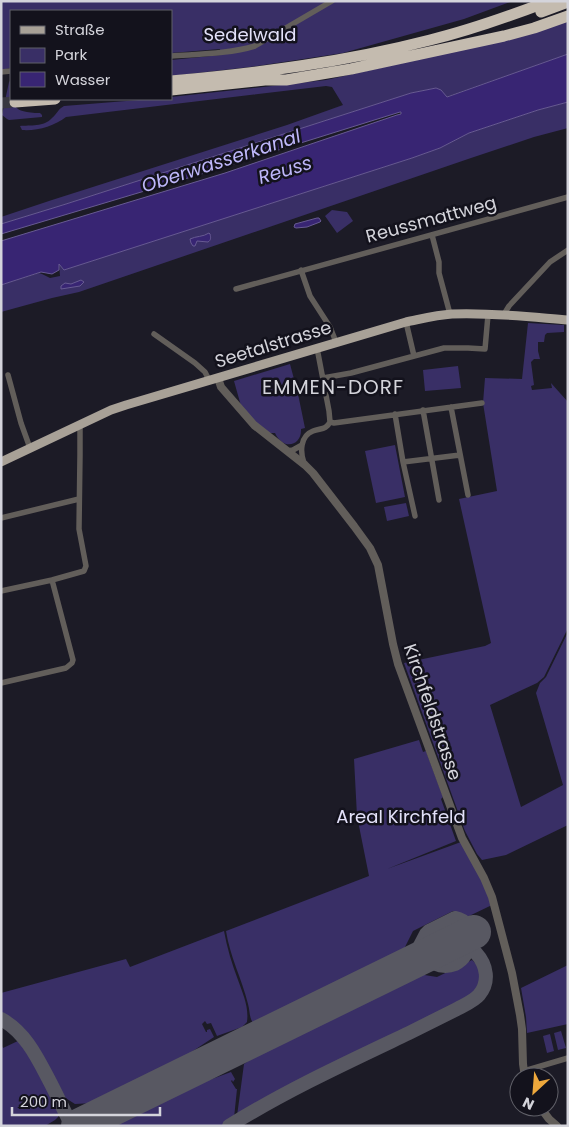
<svg xmlns="http://www.w3.org/2000/svg" width="569" height="1127" viewBox="0 0 569 1127" font-family="Poppins,sans-serif">
<style>
.green{fill:#392f66}
.water{fill:#382573;stroke:#675a92}
.lines{fill:none;stroke-linecap:round;stroke-linejoin:round}
.taxiway{stroke:#585862;stroke-width:14}
.runway{stroke:#585862;stroke-width:34}
.motorway-tunnel{stroke:#383741;stroke-width:11;stroke-dasharray:11 5.5;stroke-linecap:butt}
.minor{stroke:#625e5a;stroke-width:5.5}
.tertiary{stroke:#625e5a;stroke-width:8}
.primary{stroke:#a8a197;stroke-width:9}
.motorway{stroke:#c4bbaf;stroke-width:11}
.labels{text-anchor:middle;dominant-baseline:central;stroke-width:5;stroke-linejoin:round;paint-order:stroke}
.park-label{font-size:18px;fill:#e3e1f9;stroke:#13121c}
.street-label{font-size:18px;fill:#d4d4db;stroke:#13121c}
.water-label{font-size:19px;font-style:italic;fill:#beb7fa;stroke:#13121c}
.quarter-label{font-size:20px;letter-spacing:1px;fill:#d4d4db;stroke:#13121c}
</style>
<rect width="100%" height="100%" fill="#1c1b26"/>
<path class="green" d="M1 1H513L464 19 343 53 250 67 171 76V60L221 55 220 49 171 53V11H11V68L1 70Z
M568 20V54L446 97 441 90 436 88 411 93 66 204 1 224V217L52 200 287 125 343 105 332 87 326 86 66 117C54 126 38 131 22 130L20 126C30 125 44 127 52 118 58 113 57 110 64 106L151 99H171V97L326 80 519 37Z
M11 80C11 105 12 113 40 113L42 115V117L9 120 7 119 2 115 9 82Z
M568 102V128L534 137 471 158 79 292 52 298 1 312V285L39 273 42 274 50 278 60 276 59 264 64 270 107 256 412 158 440 148 469 133 538 110Z
M332 210 347 212 353 221 337 233 325 216Z
M528 323 564 325V332L547 333 545 335 544 342H538V351L540 359H534L531 362 534 385 531 386 532 390 552 388 551 383 568 402V628L544 677 537 683 490 705 521 807 563 785 536 693 540 683 546 677 568 632V825L506 855 482 860 477 854 465 831 404 663 485 646 491 643 459 499 497 491 483 403 485 378 522 379Z
M290 364 298 394 305 428 301 429C302 446 283 451 275 433H269L257 424 241 406 234 381Z
M458 366 461 388 425 391 423 370Z
M395 445 405 497 376 503 365 451Z
M406 503 409 516 387 521 384 507Z
M419 740 423 752 426 751 443 797 441 799 456 841 387 869 461 842 482 877 492 905 467 917 453 911 413 931 404 949 253 1023C249 1017 250 1011 248 1004 242 979 230 957 226 931L369 876 357 816 354 759Z
M224 931C227 948 232 964 238 980 243 994 249 1007 247 1022L242 1027 217 1036 211 1023 207 1024 205 1021 202 1024 206 1032H207V1030L210 1029 214 1037 181 1059 93 1103 75 1104 67 1099 60 1093 35 1043 21 1026 1 1013V993L126 959 130 967Z
M472 960C485 970 484 986 472 996L263 1100 237 1116 244 1064 260 1053 418 974 437 977Z
M568 965V1024L527 1033 526 1017 521 988Z
M561 1031 566 1048 558 1050 554 1033Z
M550 1034 554 1051 547 1053 543 1036Z
M20 1040 27 1050 58 1108V1117L55 1120 45 1126H1V1044L3 1048Z
M231 1072 235 1079 233 1082 232 1080 231 1081 236 1089H237L234 1118 222 1126H112L193 1086Z"/>
<path class="water" d="M568 54V102L538 110 469 133 440 148 412 158 64 270 59 264V270L52 274 41 272 1 285V241L225 173 397 115 401 114V112H400L198 175 1 234V224L66 204 411 93 436 88 441 90 447 97Z
M317 218H319L321 221 320 222 307 227 296 228 294 227 295 224Z
M209 233 210 234C211 238 211 240 208 242L197 241 195 246H193L191 243 190 239C196 236 203 237 209 233Z
M81 280 84 282 80 286 61 289V286L65 283 71 284Z"/>
<g class="lines">
<path class="taxiway" d="M409 964 413 959 426 934 429 931 455 918C478 922 473 956 455 964 438 971 430 957 417 959
M1 1019C25 1032 37 1057 49 1080 57 1095 64 1111 72 1126
M89 1126 100 1115
M229 1126C287 1090 348 1062 409 1033 425 1025 441 1017 457 1009 464 1005 474 1001 479 995 490 982 487 965 476 953 466 943 452 945 440 948"/>
<path class="runway" d="M78 1126 474 932"/>
<path class="motorway-tunnel" d="M1 103 15 102"/>
<path class="minor" d="M171 56C198 54 229 54 255 46L332 1
M1 72 11 71
M432 235 439 262V273L450 314
M301 270 310 296 330 327 336 342
M236 289 568 197
M503 316 509 306 550 262 568 250
M406 322 414 356
M154 334 195 363 205 372 209 380
M317 348 329 411 330 422
M8 375 21 423 30 448
M323 378 351 373 444 348H468L485 349 488 315
M451 407 468 495
M423 410 439 500
M395 414 403 462 415 516
M330 422 334 423 482 403
M287 451 293 450 302 445
M403 462 460 455
M304 463C300 452 300 436 313 431 321 428 326 430 330 422
M1 518 79 499
M1 591 52 580 84 571 86 566 79 529 80 455V425
M1 683 66 668 72 663 73 660 52 580
M524 1071 568 1058"/>
<path class="tertiary" d="M218 378 221 387 254 425 305 465 313 473 354 526 370 548 378 565 393 644 398 664 462 838 484 878 492 897 512 973 520 1015 522 1029 523 1064 525 1077
M540 1107 549 1119 557 1126"/>
<path class="primary" d="M1 462 111 410 126 405 406 322C421 319 436 315 452 314 488 312 531 317 568 320"/>
<path class="motorway" d="M541 12 568 2
M171 81C258 73 345 62 430 40 471 30 510 16 549 1
M171 90 265 80H286L351 69 504 36 534 28 568 16
M15 102 55 99"/>
</g>
<g class="labels">
<g class="park-label">
<text x="250" y="34">Sedelwald</text>
<text x="401" y="816">Areal Kirchfeld</text>
</g>
<g class="street-label">
<text transform="translate(431 219) rotate(-15)">Reussmattweg</text>
<text transform="translate(273 344) rotate(-17)">Seetalstrasse</text>
<text transform="translate(433 712) rotate(71)">Kirchfeldstrasse</text>
</g>
<g class="water-label">
<text transform="translate(221 161) rotate(-18)">Oberwasserkanal</text>
<text transform="translate(285 170) rotate(-17)">Reuss</text>
</g>
<g class="quarter-label">
<text x="333" y="387">EMMEN-DORF</text>
</g>
</g>
<rect width="569" height="1127" fill="none" stroke="#d4d4db" stroke-width="5"/>
<rect x="10" y="10" width="162" height="90" fill="#13121c" stroke="#606068"/>
<rect x="20" y="26" width="25" height="8" fill="#a8a197" stroke="#606068"/>
<text x="55" y="35" font-size="15" fill="#d4d4db">Straße</text>
<rect x="20" y="48" width="25" height="15" fill="#392f66" stroke="#606068"/>
<text x="55" y="60" font-size="15" fill="#d4d4db">Park</text>
<rect x="20" y="72" width="25" height="15" fill="#382573" stroke="#606068"/>
<text x="55" y="85" font-size="15" fill="#d4d4db">Wasser</text>
<g transform="translate(534 1092) rotate(206)"><circle r="24" fill="#13121c" stroke="#606068"/>
<path d="M0-4L9 19L0 12L-9 19Z" fill="#eea83c"/>
<text y="-8" font-size="14" font-weight="bold" text-anchor="middle" fill="#d4d4db">N</text>
</g>
<path d="M12 1107v8h148v-8" fill="none" stroke="#d4d4db" stroke-width="2.5"/>
<text x="20" y="1107" font-size="15" fill="#d4d4db" stroke="#13121c" stroke-width="4" paint-order="stroke">200 m</text>
</svg>
